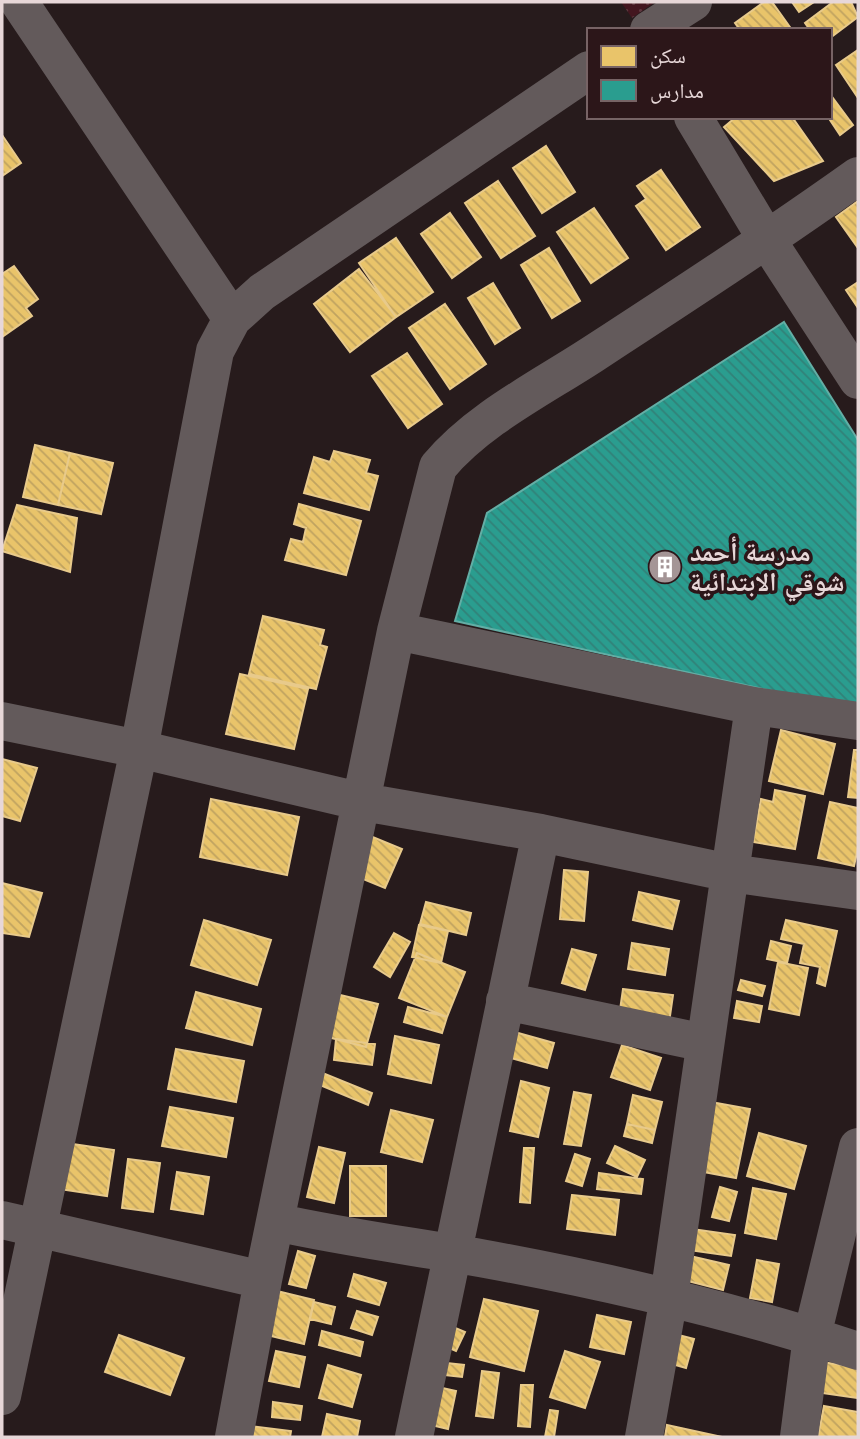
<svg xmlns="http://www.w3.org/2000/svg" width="860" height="1439" viewBox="0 0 860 1439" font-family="Jost,'Noto Naskh Arabic',sans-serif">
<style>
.garden{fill:url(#garden-dots)}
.homes{fill:url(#homes-back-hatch);stroke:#e8ca8b;stroke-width:2}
.schools{fill:url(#schools-back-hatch);stroke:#63aea5;stroke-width:2}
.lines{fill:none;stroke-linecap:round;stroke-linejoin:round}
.minor{stroke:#635a5b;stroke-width:38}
.labels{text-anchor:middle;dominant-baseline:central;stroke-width:7;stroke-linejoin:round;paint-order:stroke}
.poi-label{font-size:26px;font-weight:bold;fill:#e7d7d8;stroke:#2c1619;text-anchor:start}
</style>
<defs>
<pattern id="garden-dots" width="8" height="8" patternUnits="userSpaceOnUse" patternTransform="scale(1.75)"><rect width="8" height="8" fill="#43161f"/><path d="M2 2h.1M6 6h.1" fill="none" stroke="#5e373f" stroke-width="1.8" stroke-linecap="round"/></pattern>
<pattern id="homes-back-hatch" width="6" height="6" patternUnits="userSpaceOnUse" patternTransform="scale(1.75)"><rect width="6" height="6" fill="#e9c46a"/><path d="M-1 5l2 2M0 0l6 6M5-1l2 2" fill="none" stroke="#c0a360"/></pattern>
<pattern id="schools-back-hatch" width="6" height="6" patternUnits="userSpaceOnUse" patternTransform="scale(1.75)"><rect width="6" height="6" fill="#2a9d8f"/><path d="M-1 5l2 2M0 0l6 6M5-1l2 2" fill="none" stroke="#328178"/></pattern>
</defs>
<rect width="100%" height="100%" fill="#271b1c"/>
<path class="garden" d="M621 2H655L632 18Z"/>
<path class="homes" d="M764 2H772L792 30H740L735 23Z
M792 2H814L799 12Z
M833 2H851L858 17 830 38V30H810L805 23Z
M858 50V98L836 65Z
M830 94 853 125 840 135 828 117H830Z
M736 117H792L823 161 774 181 724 127Z
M2 135 21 163 2 176Z
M546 146 575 192 542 213 513 168Z
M661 170 700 227 666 250 636 206 646 199 637 186Z
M498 181 535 236 501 258 465 203Z
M858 201V248L836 217Z
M594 208 628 258 591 283 557 232Z
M450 213 481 257 452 278 421 234Z
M396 238 433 292 396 317 359 263Z
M549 248 580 301 552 318 521 265Z
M14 266 38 299 26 308 32 316 2 337V274Z
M359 269 396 317 350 352 314 304Z
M858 282V308L846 290Z
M493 283 520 328 495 344 468 298Z
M445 304 486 364 450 389 409 328Z
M407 353 442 404 408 428 372 376Z
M707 374 731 407 544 544 519 510Z
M765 387 786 418 771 428 781 445 799 432 831 481 854 493 858 514V583L838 596 723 417Z
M35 445 70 453 58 505 23 497Z
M334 451 370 460 366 473 378 476 369 510 304 493 314 457 330 462Z
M70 453 113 463 101 514 58 505Z
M299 504 361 521 346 575 285 560 291 539 303 542 306 528 294 524Z
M17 505 77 518 70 572 2 551Z
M844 601H858V652L830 611Z
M263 616 324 630 320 645 327 647 316 689 249 674Z
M774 619 815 628 809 671 803 672 800 684 761 675Z
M858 656V691L842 667Z
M240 674 308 689 294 749 226 734Z
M781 730 835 744 823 794 769 781Z
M854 750H858V798L848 797Z
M2 759 37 768 20 821 2 816Z
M775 790 805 796 795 849 753 842 761 799 773 802Z
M211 799 299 817 287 875 200 857Z
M830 802 858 808V848L854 866 818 858Z
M358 831 402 849 385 888 341 870Z
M564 870 588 872 584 921 560 919Z
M2 883 42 893 29 937 2 933Z
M639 892 679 901 672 929 633 920Z
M426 902 471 913 466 935 420 924Z
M204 920 271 940 257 985 191 965Z
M786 920 837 931 825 986 817 983 820 967 800 963 804 944 781 939Z
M419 925 448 931 441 963 412 957Z
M394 933 410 942 390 977 374 967Z
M771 941 791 946 787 963 767 959Z
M632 943 669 949 665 975 628 969Z
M572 949 596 955 585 990 562 983Z
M417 953 465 972 447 1017 399 998Z
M778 962 808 968 799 1015 769 1009Z
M741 980 765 986 762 996 738 990Z
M623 989 673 995 669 1023 619 1017Z
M196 992 261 1009 252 1045 186 1028Z
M336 994 378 1004 366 1047 324 1036Z
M737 1001 762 1006 759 1022 734 1018Z
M408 1007 447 1017 442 1033 404 1022Z
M511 1031 554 1043 547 1068 504 1056Z
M395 1036 439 1045 431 1083 388 1074Z
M336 1039 375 1044 372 1065 334 1060Z
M622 1045 661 1058 650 1090 611 1077Z
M176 1049 244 1061 236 1102 168 1089Z
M320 1072 372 1093 368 1105 315 1083Z
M521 1081 549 1088 538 1137 510 1131Z
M574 1092 591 1095 581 1146 564 1144Z
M633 1095 662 1102 655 1130 627 1124Z
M711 1102 750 1109 736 1178 698 1171Z
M170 1107 233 1118 226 1157 162 1146Z
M391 1110 433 1120 422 1162 381 1152Z
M627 1124 655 1130 652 1143 624 1136Z
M759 1133 806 1146 794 1189 747 1176Z
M66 1143 114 1150 107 1196 59 1189Z
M615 1146 645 1160 637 1177 607 1163Z
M319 1147 345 1153 334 1203 307 1197Z
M524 1148H534L530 1203 520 1202Z
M575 1154 590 1159 582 1186 566 1181Z
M128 1159 160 1163 153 1212 122 1208Z
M350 1166H386V1216H350Z
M177 1172 209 1177 203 1214 171 1209Z
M599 1173 643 1179 641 1194 597 1189Z
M720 1187 737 1192 729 1221 712 1217Z
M753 1188 786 1194 776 1239 745 1233Z
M572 1195 619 1200 615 1235 567 1229Z
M685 1228 735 1235 731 1256 681 1249Z
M298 1251 315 1256 306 1288 289 1284Z
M690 1256 729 1265 723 1290 684 1280Z
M757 1260 779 1264 772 1302 750 1298Z
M354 1274 386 1283 379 1305 348 1296Z
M277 1291 314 1300 304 1344 267 1335Z
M484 1299 538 1311 524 1371 470 1357Z
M314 1302 335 1307 331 1324 310 1319Z
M357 1311 378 1317 372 1335 351 1328Z
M597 1315 631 1322 624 1354 590 1347Z
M429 1317 465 1332 456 1351 421 1336Z
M659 1330 694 1339 686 1368 651 1358Z
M322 1331 363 1342 360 1356 319 1345Z
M119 1335 184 1358 170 1395 105 1372Z
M276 1351 305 1357 299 1387 269 1381Z
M565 1351 600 1362 585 1408 550 1397Z
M428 1361 464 1365 462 1377 427 1373Z
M813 1361 858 1367V1398L808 1391Z
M328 1365 361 1375 352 1407 319 1398Z
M482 1371 499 1373 493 1418 476 1416Z
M411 1381 456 1391 448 1429 402 1418Z
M521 1385H533L530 1427 518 1426Z
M273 1402 302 1406 300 1420 272 1417Z
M824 1406 858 1412V1437H818Z
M550 1410 558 1411 554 1437H545Z
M327 1414 360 1421 357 1437H322Z
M667 1425 722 1437H665Z
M249 1426 291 1431 290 1437H248Z"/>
<path class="schools" d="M784 322 858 440V710L455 621 487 513Z
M784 322 858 440V710L455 621 487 513Z"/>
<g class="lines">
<path class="minor" d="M649 30 693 2
M693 117 767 240 858 380
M232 319 262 292 589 70
M396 631 754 706 858 721
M2 721 139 749 363 802 541 833 730 873 858 891
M505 1001 705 1043
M2 1220 263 1280
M275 1222C347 1238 419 1247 491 1260 615 1283 738 1312 858 1351
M2 1396 139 749 215 351 232 319 19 2
M234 1437 263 1280 396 631 438 467C478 419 541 388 593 354 682 296 771 238 858 176
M414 1437 541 833
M644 1437 669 1297 754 706
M799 1437 812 1336 858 1147"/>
</g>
<defs>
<symbol id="building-disc" viewBox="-11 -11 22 22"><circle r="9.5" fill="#a49596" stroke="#2c1619"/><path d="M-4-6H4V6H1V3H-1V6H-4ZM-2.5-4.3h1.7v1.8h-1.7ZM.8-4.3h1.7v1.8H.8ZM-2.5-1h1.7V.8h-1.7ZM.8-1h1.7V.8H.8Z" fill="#fff"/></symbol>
</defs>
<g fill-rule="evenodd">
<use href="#building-disc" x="646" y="548" width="38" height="38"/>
</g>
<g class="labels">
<g class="poi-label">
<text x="690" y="552">مدرسة أحمد<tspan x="690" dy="30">شوقي الابتدائية</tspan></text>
</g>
</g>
<rect width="860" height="1439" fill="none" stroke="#e7d7d8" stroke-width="7"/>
<rect x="587" y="28" width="245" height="91" fill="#2c1619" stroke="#776365" stroke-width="2"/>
<rect x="601" y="46" width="35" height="21" fill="#e9c46a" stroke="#776365" stroke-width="2"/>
<text x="650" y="63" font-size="21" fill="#e7d7d8">سكن</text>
<rect x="601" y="80" width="35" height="21" fill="#2a9d8f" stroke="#776365" stroke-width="2"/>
<text x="650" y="98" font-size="21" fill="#e7d7d8">مدارس</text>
</svg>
